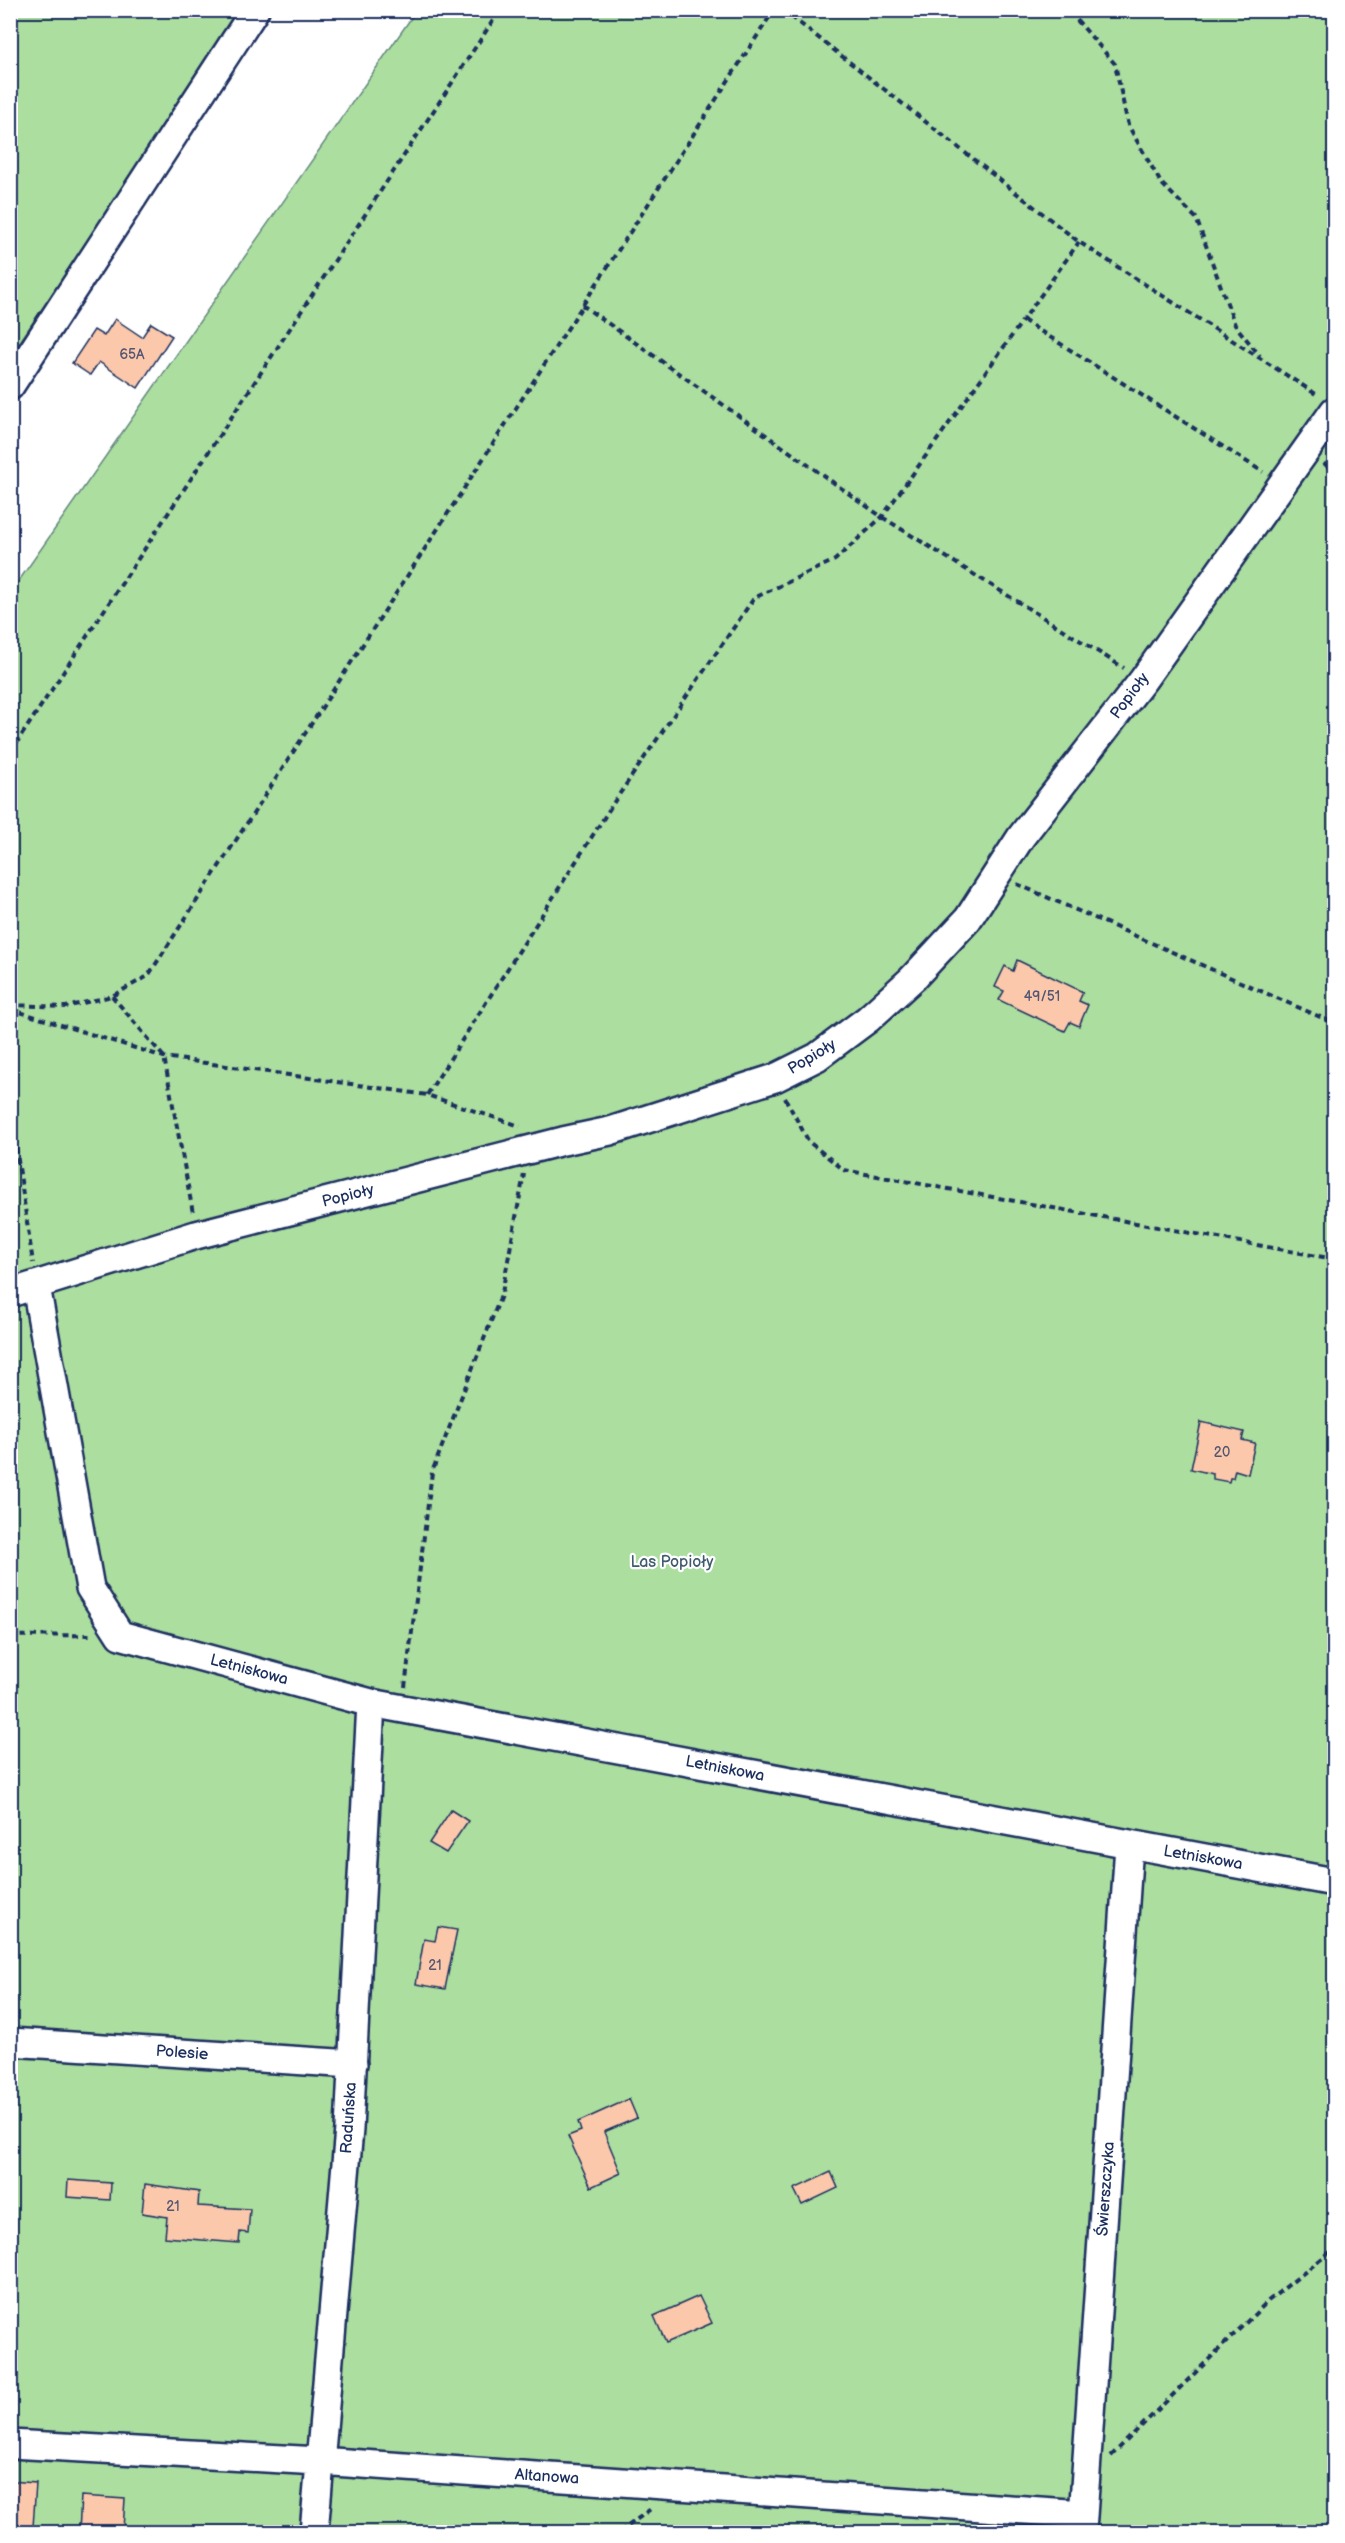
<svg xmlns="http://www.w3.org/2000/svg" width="1345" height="2543" viewBox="0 0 1345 2543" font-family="'Balsamiq Sans',sans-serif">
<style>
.green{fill:#abde9f;stroke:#63867e;stroke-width:1.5}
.building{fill:#fbc8ab;stroke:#1b2f5e;stroke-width:1.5}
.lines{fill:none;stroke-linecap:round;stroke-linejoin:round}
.minor-casing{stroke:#1b2f5e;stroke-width:32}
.path{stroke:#1b2f5e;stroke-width:4;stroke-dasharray:6 4.5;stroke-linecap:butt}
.minor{stroke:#fff;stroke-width:27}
.labels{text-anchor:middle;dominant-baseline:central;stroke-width:4.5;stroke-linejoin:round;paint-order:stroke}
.number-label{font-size:14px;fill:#535571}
.street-label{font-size:16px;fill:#1b2f5e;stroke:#fff}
.park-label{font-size:16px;fill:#3f5b6e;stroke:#fff}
</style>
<rect width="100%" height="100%" fill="#fff"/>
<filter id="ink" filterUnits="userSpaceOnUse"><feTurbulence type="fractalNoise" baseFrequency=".0167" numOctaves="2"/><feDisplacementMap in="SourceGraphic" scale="12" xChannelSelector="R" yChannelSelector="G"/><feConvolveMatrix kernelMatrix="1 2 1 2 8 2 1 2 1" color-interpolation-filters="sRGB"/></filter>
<g filter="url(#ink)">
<path class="green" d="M11 11H242L11 355Z
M416 11H1334V2532H11V592Z"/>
<path class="building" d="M115 319 142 337 151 323 172 336 138 388 99 362 90 375 72 363 94 330 104 336Z
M1017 960 1083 992 1079 1001 1088 1005 1079 1026 1070 1022 1065 1031 999 1000 1004 991 995 987 1005 966 1013 971Z
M1201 1422 1244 1432 1242 1440 1255 1443 1248 1474 1235 1470 1233 1478H1230L1229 1482 1213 1479V1474L1191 1469Z
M451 1810 468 1821 446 1853 429 1843Z
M438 1927 457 1930 445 1989 416 1984 424 1939 435 1941Z
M629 2099 637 2118 604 2132 621 2173 591 2187 568 2136 581 2131 578 2122Z
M831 2172 838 2188 802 2205 794 2189Z
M68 2180 111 2183 110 2200 67 2197Z
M145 2184 199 2192 198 2206 250 2209 248 2233 240 2232 239 2243 165 2237 167 2217 142 2213Z
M699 2296 712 2323 666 2343 654 2316Z
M10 2481 36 2483 33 2527 10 2525Z
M81 2496 125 2499 123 2529 109 2532H79Z"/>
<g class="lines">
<defs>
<path id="minor" d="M10 386 255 10
M36 1286 90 1588 120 1635 371 1703 1334 1882
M10 1293 196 1235 563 1141 610 1131 775 1078 817 1057 868 1019 912 979 968 919 1021 837 1143 680 1334 411
M10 2042 353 2064
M10 2444 319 2461 1083 2514
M1082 2531 1129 1845
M314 2532 349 2129 371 1703"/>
</defs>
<use href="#minor" class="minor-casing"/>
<path class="path" d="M783 10 1079 242 1319 396
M1075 10 1076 19 1115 64 1128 125 1161 183 1196 218 1235 325 1260 356
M582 305 882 517 1124 668
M1023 320 1263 472
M1324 463 1334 473
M10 753 500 10
M1017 884 1334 1023
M112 996 164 1057 193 1213
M10 1005 66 1007 112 996 148 976 774 10
M10 1009 164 1057 427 1095 520 1126
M427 1095 614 802 754 598 835 560 882 517 1079 242
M785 1098 809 1142 844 1170 1334 1259
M10 1106 33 1263
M10 1636 92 1635
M405 1687 432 1472 502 1293 524 1174
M1111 2456 1268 2301 1334 2249
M620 2532 652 2508"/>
<use href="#minor" class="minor"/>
</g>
</g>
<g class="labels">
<g class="number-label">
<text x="132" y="354">65A</text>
<text x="1042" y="996">49/51</text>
<text x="1222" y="1452">20</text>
<text x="435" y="1965">21</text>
<text x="173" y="2206">21</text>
</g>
<g class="street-label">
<text transform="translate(1130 696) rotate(-53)">Popioły</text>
<text transform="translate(812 1057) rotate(-31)">Popioły</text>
<text transform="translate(348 1196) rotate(-14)">Popioły</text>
<text transform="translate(249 1670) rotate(15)">Letniskowa</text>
<text transform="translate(725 1769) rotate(11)">Letniskowa</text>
<text transform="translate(1203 1858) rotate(10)">Letniskowa</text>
<text transform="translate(182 2053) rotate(4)">Polesie</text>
<text transform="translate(349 2118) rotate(-86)">Raduńska</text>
<text transform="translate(1106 2189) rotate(-86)">Świerszczyka</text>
<text transform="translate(547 2477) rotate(4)">Altanowa</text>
</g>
<g class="park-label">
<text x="672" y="1562">Las Popioły</text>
</g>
</g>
<rect width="1345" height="2543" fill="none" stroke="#fff" stroke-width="36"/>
<rect x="18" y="18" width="1309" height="2507" fill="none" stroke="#1b2f5e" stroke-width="2" filter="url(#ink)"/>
</svg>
